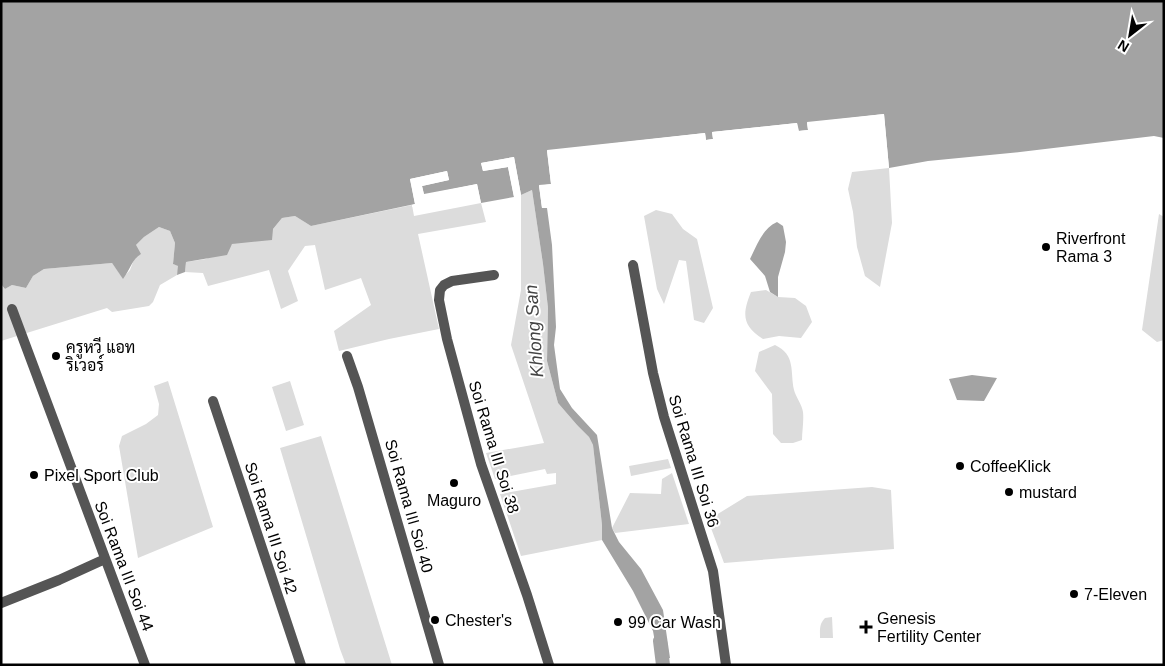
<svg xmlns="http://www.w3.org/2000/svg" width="1165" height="666" viewBox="0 0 1165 666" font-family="Arial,Sarabun,sans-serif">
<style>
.green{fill:#dcdcdc}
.water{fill:#a3a3a3}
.pier{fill:#fff}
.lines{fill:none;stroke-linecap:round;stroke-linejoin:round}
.canal{stroke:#a3a3a3;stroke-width:14}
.minor{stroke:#555;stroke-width:10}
.poi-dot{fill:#000;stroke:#fff;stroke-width:2}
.labels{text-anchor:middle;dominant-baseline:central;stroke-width:4;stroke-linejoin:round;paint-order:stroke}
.poi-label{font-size:16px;fill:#000;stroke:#fff;text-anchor:start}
.street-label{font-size:16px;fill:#000;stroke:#fff}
.water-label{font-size:18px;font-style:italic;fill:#444;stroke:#fff}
</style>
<rect width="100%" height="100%" fill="#fff"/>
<path class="green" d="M889 168 892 223 880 287 865 276 857 247 853 212 848 189 852 172Z
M532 190 543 264 548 308 547 361 558 403 577 425 589 437 593 445 602 525V540L521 556 500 494 556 484V473L547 474 545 469 495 479 486 453 544 443 511 345 521 290V195Z
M481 203 486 222 418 234 439 329 389 339 339 351 334 331 371 305 361 278 325 290 315 245 305 246 288 271 298 301 281 309 269 270 208 286 203 273 185 272 186 262 206 259 232 244 273 229 282 218 295 216 311 226 412 205 414 216Z
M656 210 672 214 683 229 697 239 713 308 704 323 694 320 686 261 679 260 664 304 657 289 644 216Z
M1159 214 1164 217V340L1157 342 1142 330Z
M159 227 170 231 175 243 173 264 179 266 177 275 160 285 153 302 149 306 112 312 107 308 1 341V284L5 289 12 285 26 288 33 276 44 269 112 263 123 278 130 270 135 257 136 245 144 237Z
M766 290 778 297 795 298 806 306 812 322 801 338 779 336 763 339C742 326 742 314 751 292Z
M775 345C796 355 790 371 794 390 796 397 802 405 803 412 804 421 802 432 802 440L793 443H781L773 434 772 394 755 371 759 352Z
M168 381 213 527 138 558 119 446 122 436 146 424 158 415 159 404 154 386Z
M290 381 304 425 286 431 272 387Z
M321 436 392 665H346L340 649 280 448Z
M668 459 671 468 631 476 629 466Z
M672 473 689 524 615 533 612 528 630 493 661 494 662 479Z
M872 487 891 490 894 549 724 563 708 520 747 496Z
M832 617 833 638H820C820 630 819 624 825 618Z"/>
<path class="water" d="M1 1H1164V138L1154 136 1020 152 928 161 889 168 884 114 807 123 808 130 798 131 797 123 712 132 713 139 706 140 705 133 547 151 551 184 539 186 542 208H547L552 245 556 327 554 345 560 389 572 408 597 435 612 528 619 542 641 569 663 610 670 658 658 659 653 631 633 591 602 540V525L593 445 589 437 577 425 558 403 547 361 548 308 543 264 532 190 521 195 514 157 481 163 483 171 508 167 514 197 481 203 477 184 424 195 422 186 449 180 447 171 410 179 415 204 311 226 295 216 282 218 273 229 272 240 232 244 227 255 186 262 185 272 177 275 178 266 173 264 175 243 170 231 159 227 144 237 136 245 141 254C132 259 130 270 123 279L112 263 44 269 33 276 26 288 12 285 5 289 1 284Z
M777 222 783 226 786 242 785 252 778 277V297L770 292 765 276 750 259C757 245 762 229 777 222Z
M972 375 997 378 984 401 957 400 949 379Z"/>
<path class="pier" d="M884 114 889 168H886L882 116 810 124V132L799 133 796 132 795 126 715 134V140L713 142H705L703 135 550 153 553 185 552 186 542 188 544 206H548L549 208H542L539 185 551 184 547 150 705 133 706 140 713 139 712 132 797 123 799 131 808 130 807 122Z
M514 157 521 195 519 196 512 160 484 165 485 169 510 165 516 196 514 197 508 167 483 171 481 163Z
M447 171 449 180 422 186 424 194 477 184 481 203H478L475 187 422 196 420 185 446 179 445 174 413 181 418 204 416 206 412 207V205L415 204 410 179Z"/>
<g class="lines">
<path class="canal" d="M660 641 663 665"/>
<path class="minor" d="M633 265 653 373 664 417 713 571 726 665
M494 275 452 281 444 285 440 290 439 300 447 339 481 464 527 595 549 665
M12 309 145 665
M347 356 358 387 439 665
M213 401 301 665
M1 603 59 580 105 559"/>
</g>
<g class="poi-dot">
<circle cx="1046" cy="247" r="5"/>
<circle cx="56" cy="356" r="5"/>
<circle cx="960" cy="466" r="5"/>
<circle cx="34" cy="475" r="5"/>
<circle cx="454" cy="483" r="5"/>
<circle cx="1009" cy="492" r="5"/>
<circle cx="1074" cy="594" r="5"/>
<circle cx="435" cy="620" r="5"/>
<circle cx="618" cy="622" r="5"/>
<path d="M863.5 619.5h5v5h5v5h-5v5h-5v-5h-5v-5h5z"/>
</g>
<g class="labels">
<g class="poi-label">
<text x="1056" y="238">Riverfront<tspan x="1056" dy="18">Rama 3</tspan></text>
<text x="66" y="347">ครูหวี แอท<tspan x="66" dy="18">ริเวอร์</tspan></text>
<text x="970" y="466">CoffeeKlick</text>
<text x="44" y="475">Pixel Sport Club</text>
<text x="1019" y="492">mustard</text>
<text x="454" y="500" text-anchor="middle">Maguro</text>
<text x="1084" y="594">7-Eleven</text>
<text x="877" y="618">Genesis<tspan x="877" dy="18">Fertility Center</tspan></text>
<text x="445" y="620">Chester's</text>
<text x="628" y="622">99 Car Wash</text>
</g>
<g class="street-label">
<text transform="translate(494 447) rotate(73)">Soi Rama III Soi 38</text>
<text transform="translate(694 461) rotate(73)">Soi Rama III Soi 36</text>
<text transform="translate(409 506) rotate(74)">Soi Rama III Soi 40</text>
<text transform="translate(271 528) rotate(72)">Soi Rama III Soi 42</text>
<text transform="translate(124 566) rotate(69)">Soi Rama III Soi 44</text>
</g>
<g class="water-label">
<text transform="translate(534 331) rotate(-94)">Khlong San</text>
</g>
</g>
<rect width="1165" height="666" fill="none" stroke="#000000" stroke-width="5"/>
<g transform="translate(1130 35) rotate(211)" stroke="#ffffff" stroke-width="4" paint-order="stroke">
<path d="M0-4L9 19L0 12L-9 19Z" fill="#000000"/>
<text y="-8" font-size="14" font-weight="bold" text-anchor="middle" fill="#000000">N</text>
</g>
</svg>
